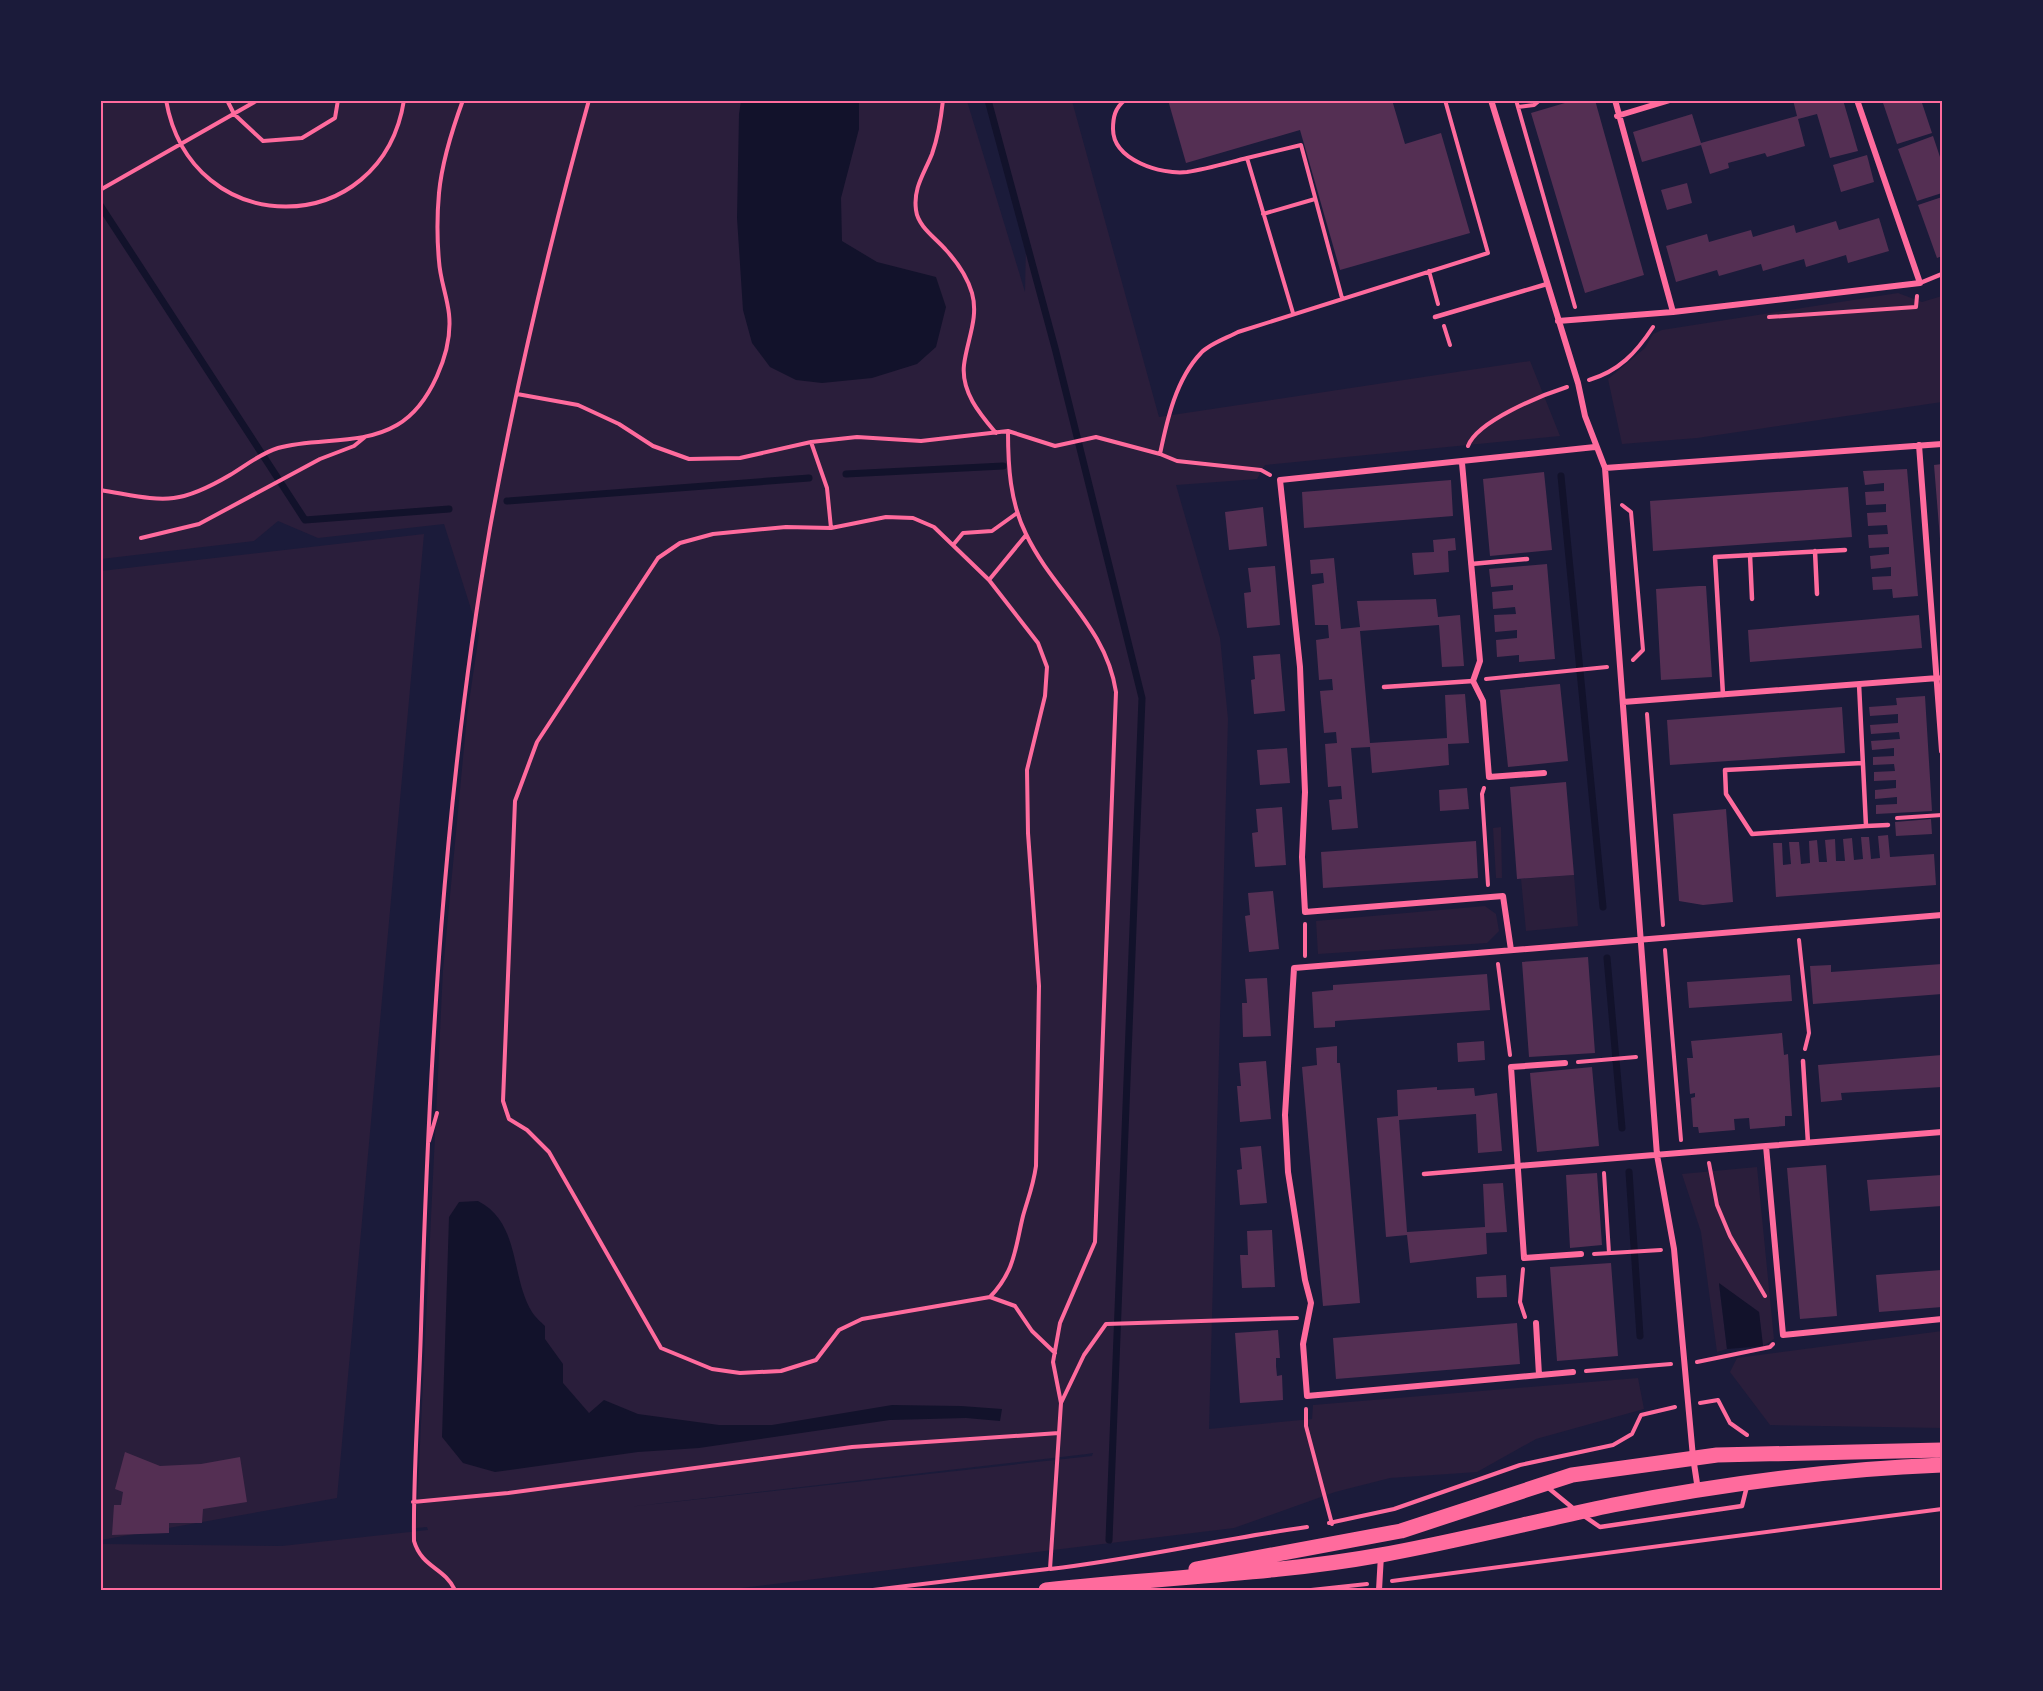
<svg xmlns="http://www.w3.org/2000/svg" width="2043" height="1691" viewBox="0 0 2043 1691" font-family="Signika,sans-serif">
<style>
.green{fill:#2a1e3b;fill-rule:evenodd}
.water{fill:#12122b}
.lines{fill:none;stroke-linecap:round;stroke-linejoin:round}
.stream{stroke:#12122b;stroke-width:7}
.building{fill:#542f53}
.path{stroke:#ff6b9d;stroke-width:4}
.service{stroke:#ff6b9d;stroke-width:4.5}
.minor{stroke:#ff6b9d;stroke-width:6}
.primary{stroke:#ff6b9d;stroke-width:15}
.neatline{fill:none;stroke:#ff6b9d;stroke-width:2}
</style>
<rect width="100%" height="100%" fill="#1b1b3a"/>
<path class="green" d="M100 101H967L1025 292 1026 244 990 101H1072L1159 417 1530 361 1560 436 1265 465 1257 479 1176 485 1220 638 1228 719 1209 1429 1312 1419 1313 1405 1638 1378 1644 1409 1536 1439 1477 1472 1390 1478 1335 1492 1234 1528 725 1590H101V1544L282 1546 428 1530 427 1527 416 1528 443 970 467 716 479 634 444 524 318 538 278 521 254 541 101 559ZM1093 1453 1092 1456 628 1507 1087 1454Z
M1898 293 1922 302 1942 296V402L1697 438 1622 444 1608 379 1645 348 1653 334 1662 330Z
M424 534 337 1498 101 1540V571Z
M1501 827 1502 878H1496L1493 828Z
M1574 875 1578 926 1526 931 1521 879Z
M1485 906 1496 914 1499 931 1487 943 1318 954 1316 921Z
M1757 1167 1774 1339 1763 1346 1759 1312 1719 1284 1727 1349 1717 1352 1701 1232 1682 1174Z
M1942 1331V1428L1770 1425 1730 1372 1737 1358Z"/>
<path class="water" d="M741 101H859V129L841 198 842 241 877 262 936 277 946 307 936 347 917 364 872 378 822 383 796 380 770 367 752 343 743 310 737 218 739 114Z
M478 1201C521 1223 510 1276 532 1312 535 1317 541 1322 545 1326V1339L563 1364V1383L589 1413 604 1400 638 1414 719 1425H772L892 1405 961 1406 1002 1409 1000 1421 966 1418 890 1420 699 1448 638 1452 495 1472 463 1463 442 1437 449 1217 459 1202Z
M1719 1283 1759 1312 1763 1346 1727 1349Z"/>
<g class="lines">
<path class="stream" d="M988 100 1055 348 1142 698 1109 1540
M100 205 305 520 449 509
M846 474 1003 466
M1561 476 1603 907
M507 501 809 478
M1607 958 1622 1128
M1629 1172 1640 1336"/>
</g>
<path class="building" d="M1168 100H1392L1405 144 1441 133 1470 233 1340 270 1300 130 1186 163Z
M1575 100H1595L1644 275 1585 293 1531 113Z
M1793 100H1843L1858 151 1830 158 1817 114 1798 119 1805 146 1767 157 1765 153 1728 163 1729 168 1710 174 1701 145 1642 162 1633 132 1692 114 1701 143 1797 116Z
M1882 100H1921L1932 133 1897 144Z
M1933 136 1942 163V193L1917 201 1898 149Z
M1867 155 1874 182 1841 192 1833 165Z
M1687 183 1692 203 1667 210 1661 190Z
M1942 197V256L1937 258 1918 205Z
M1879 218 1889 251 1848 263 1846 255 1806 267 1804 259 1763 271 1761 264 1719 276 1717 270 1676 282 1666 246 1707 234 1709 242 1751 230 1753 237 1794 225 1796 233 1836 221 1839 230Z
M1942 464V551H1941L1934 465Z
M1907 469 1918 596 1893 598 1892 589 1873 590 1872 577 1891 576V567L1871 569 1870 556 1889 554V547L1869 548 1868 535 1888 534 1887 525 1868 526 1867 513 1886 512V504L1866 505 1865 492 1884 491V483L1865 485 1863 471Z
M1544 472 1552 550 1490 556 1483 479Z
M1451 480 1453 516 1304 528 1302 492Z
M1848 487 1852 537 1653 551 1650 501Z
M1263 507 1267 546 1229 550 1225 512Z
M1455 538 1456 550 1448 551 1449 572 1414 575 1412 553 1434 552 1433 540Z
M1334 558 1341 629 1360 627 1357 601 1436 599 1438 617 1460 615 1464 666 1442 667 1439 625 1360 631 1370 743 1447 738 1445 695 1465 694 1469 743 1448 744 1449 765 1372 773 1370 747 1351 748 1358 828 1332 830 1329 800 1342 799 1341 786 1328 787 1325 744 1337 743 1336 732 1324 733 1320 691 1333 690 1332 679 1319 680 1316 640 1329 638 1328 625H1315L1312 585 1324 583 1323 573 1311 574 1310 560Z
M1547 564 1555 659 1519 662V655L1497 657 1496 640 1517 638V630L1495 632 1494 615 1516 614 1515 607 1493 609 1492 592 1513 590V585L1491 587 1489 569Z
M1275 566 1280 625 1247 628 1244 593 1251 592 1248 568Z
M1699 586H1706L1712 677 1661 680 1656 589Z
M1919 615 1922 648 1750 662 1748 630Z
M1280 654 1285 711 1254 714 1251 680 1255 679 1253 656Z
M1560 684 1568 761 1508 767 1500 690Z
M1925 696 1932 811 1876 814V805L1897 804V797L1875 799V790L1896 788V780L1874 781V772L1895 771 1894 764 1873 765V757L1894 756V748L1872 750 1871 741 1900 739 1899 732 1871 734 1870 725 1898 723V714L1870 716 1869 707 1897 705 1896 698Z
M1842 707 1845 753 1670 765 1667 720Z
M1287 748 1290 783 1260 785 1257 750Z
M1566 782 1574 875 1517 879 1510 787Z
M1467 788 1469 809 1440 811 1439 790Z
M1282 807 1286 865 1255 867 1252 833 1258 832 1256 809Z
M1726 809 1733 902 1703 905 1679 901 1673 814Z
M1931 819 1932 834 1896 836 1895 822Z
M1888 835 1890 857 1934 854 1936 885 1776 897 1773 843H1782L1783 865 1791 864 1789 842H1799L1801 864 1810 863 1809 841 1817 840 1819 862H1827L1825 840 1835 839 1836 861H1845L1843 839 1852 838 1854 860 1863 859 1861 837H1869L1871 859 1880 858 1878 836Z
M1476 841 1478 878 1323 888 1321 852Z
M1273 891 1279 949 1249 952 1245 916 1250 915 1248 893Z
M1588 957 1595 1053 1529 1057 1522 962Z
M1942 964V994L1813 1004 1810 966 1831 965V972Z
M1487 974 1490 1010 1335 1021V1027L1314 1028 1312 992 1333 990V985Z
M1790 975 1792 1001 1689 1008 1687 982Z
M1267 978 1271 1036 1243 1037 1242 1003H1247L1245 979Z
M1782 1033 1784 1055 1788 1054 1792 1116H1785V1126L1750 1129 1749 1118 1734 1119 1735 1130 1699 1133 1698 1127H1693L1691 1098 1695 1097V1093L1690 1094 1687 1058H1693L1691 1041Z
M1484 1041 1485 1060 1458 1062 1457 1043Z
M1337 1046V1063H1340L1360 1303 1323 1306 1302 1067 1317 1065 1316 1048Z
M1942 1055V1087L1841 1093 1842 1100 1821 1102 1818 1065Z
M1266 1061 1271 1119 1240 1122 1237 1086H1241L1239 1063Z
M1592 1067 1599 1146 1537 1152 1530 1073Z
M1437 1087V1090L1474 1088 1475 1096 1497 1093 1502 1151 1478 1153 1476 1114 1399 1120 1407 1232 1485 1227 1483 1184 1503 1183 1507 1232 1486 1233 1487 1254 1410 1263 1407 1235 1386 1237 1377 1118 1398 1116 1397 1090Z
M1261 1146 1267 1203 1240 1205 1237 1170 1242 1169 1240 1148Z
M1826 1165 1837 1316 1800 1319 1787 1168Z
M1597 1173 1602 1245 1570 1248 1566 1175Z
M1942 1175V1206L1870 1211 1867 1180Z
M1272 1230 1275 1287 1242 1288 1240 1255H1248L1247 1231Z
M1611 1263 1618 1356 1557 1361 1550 1267Z
M1942 1270V1307L1879 1312 1876 1275Z
M1506 1275 1507 1297 1477 1298 1476 1277Z
M1517 1323 1520 1364 1336 1379 1333 1338Z
M1278 1330 1280 1358H1276V1366L1277 1376 1282 1375 1283 1400 1240 1403 1235 1333Z
M125 1452 160 1466 201 1464 240 1457 247 1502 203 1509 202 1523H169V1533L112 1535 114 1505H121L123 1492 115 1489Z"/>
<g class="lines">
<path class="path" d="M166 100C191 243 382 241 404 100
M227 100 234 114 263 141 302 138 335 118 338 100
M943 100C941 119 938 137 932 154 924 174 913 188 916 210 918 227 936 238 946 250 957 262 967 276 972 293 979 318 967 340 964 365 961 392 980 414 996 433
M1125 100C1115 108 1113 117 1113 129 1113 160 1161 175 1187 172 1207 169 1227 163 1247 158L1293 313
M1516 100 1575 307
M1518 107 1534 105 1540 100
M1247 158 1301 145 1342 298
M100 190 258 100
M1263 214 1315 199
M1429 271 1438 304
M1769 317 1916 307 1917 296
M1444 326 1450 345
M1589 380C1619 371 1636 353 1653 327
M517 394 578 405 619 424 653 446 689 459 740 458 811 442 857 437 921 441 1008 431 1055 446 1096 437 1160 454 1177 461 1261 470 1270 475
M1008 431C1008 466 1010 502 1026 534 1053 591 1106 626 1116 692L1095 1242 1060 1323 1053 1362 1061 1403
M811 442 827 488 831 528
M1468 446C1477 421 1542 395 1567 387
M1160 454C1167 420 1176 379 1201 353 1209 344 1227 338 1238 332L1488 253 1445 100
M100 490C162 500 174 508 230 475 245 466 261 453 278 448 317 437 361 446 397 425 430 406 453 351 449 314 447 296 440 279 439 261 437 239 437 215 439 193 442 161 452 130 463 100
M1622 505 1631 512 1643 650 1633 660
M141 538 199 524 320 459 354 446 365 437
M953 545 963 533 992 531 1017 513
M989 580 1026 535
M1486 679 1607 667
M1647 714 1663 925
M1484 788 1482 794 1488 885
M1897 818 1942 815
M1799 940 1809 1033 1805 1049
M1665 950 1681 1140
M1305 956V924
M1498 964 1510 1055
M1578 1062 1636 1057
M429 1141 437 1113
M1709 1163 1717 1205 1730 1236 1765 1296
M1604 1173 1609 1253
M1594 1254 1661 1250
M1523 1269 1520 1302 1525 1317
M990 1297C1015 1271 1015 1249 1023 1216 1028 1198 1033 1187 1036 1166L1039 986 1028 833 1027 770 1045 696 1047 667 1038 643 989 580 934 527 913 518 886 517 831 528 786 527 713 534 680 543 658 558 537 742 515 801 503 1101 509 1119 527 1130 549 1152 661 1348 712 1369 740 1373 781 1371 816 1360 839 1330 862 1319 990 1297 1015 1306 1032 1331 1055 1353
M1297 1318 1106 1324 1084 1355 1061 1403 1050 1569C1136 1559 1221 1539 1307 1527
M1697 1362 1770 1347 1773 1344
M1586 1371 1671 1364
M1700 1403 1718 1400 1730 1423 1747 1435
M1306 1409V1426L1332 1524
M413 1502 508 1493 852 1447 1059 1433
M1329 1523 1394 1509 1520 1465 1613 1445 1632 1434 1641 1415 1675 1407
M1392 1581 1942 1509
M455 1590C444 1567 422 1568 414 1541 413 1470 419 1399 421 1329 429 1061 444 792 490 528 516 384 550 241 589 100
M873 1590 1048 1569
M1311 1590 1367 1584"/>
<path class="service" d="M1920 283 1942 274
M1435 317 1547 284
M1815 551 1817 594
M1750 555 1752 599
M1471 564 1527 559
M1859 684 1866 826 1752 834 1726 794 1725 770 1863 763
M1384 687 1473 681
M1723 695 1715 557 1845 550
M1866 826 1888 825
M1803 1061 1808 1143
M1424 1174 1518 1166
M1546 1486 1574 1509
M1584 1516 1600 1527 1742 1506 1747 1486"/>
<path class="minor" d="M1491 100 1578 383 1585 416 1605 468 1657 1155 1674 1249 1693 1457 1698 1490
M1615 100 1673 312
M1617 116 1670 100
M1558 321 1673 312 1920 283 1857 100
M1919 445 1942 751
M1462 463 1480 661 1473 681 1483 701 1489 777 1544 773
M1605 468 1942 444
M1623 702 1938 678
M1511 950 1503 896 1305 912 1302 857 1305 792 1300 667 1280 480 1595 447
M1565 1063 1511 1067 1524 1258 1581 1254
M1942 1132 1766 1146 1783 1335 1942 1319
M1518 1166 1766 1146
M1536 1323 1539 1375
M1573 1372 1307 1396 1303 1344 1311 1303 1305 1280 1288 1172 1285 1115 1294 968 1942 915
M1379 1590 1381 1555"/>
<path class="primary" d="M1196 1569 1401 1531 1572 1475 1717 1455 1942 1450
M1046 1590C1158 1577 1271 1575 1381 1555 1459 1541 1536 1521 1613 1505 1722 1484 1832 1469 1942 1465"/>
</g>
<rect width="2043" height="1691" fill="none" stroke="#1b1b3a" stroke-width="204"/>
<rect x="102" y="102" width="1839" height="1487" class="neatline"/>
</svg>
